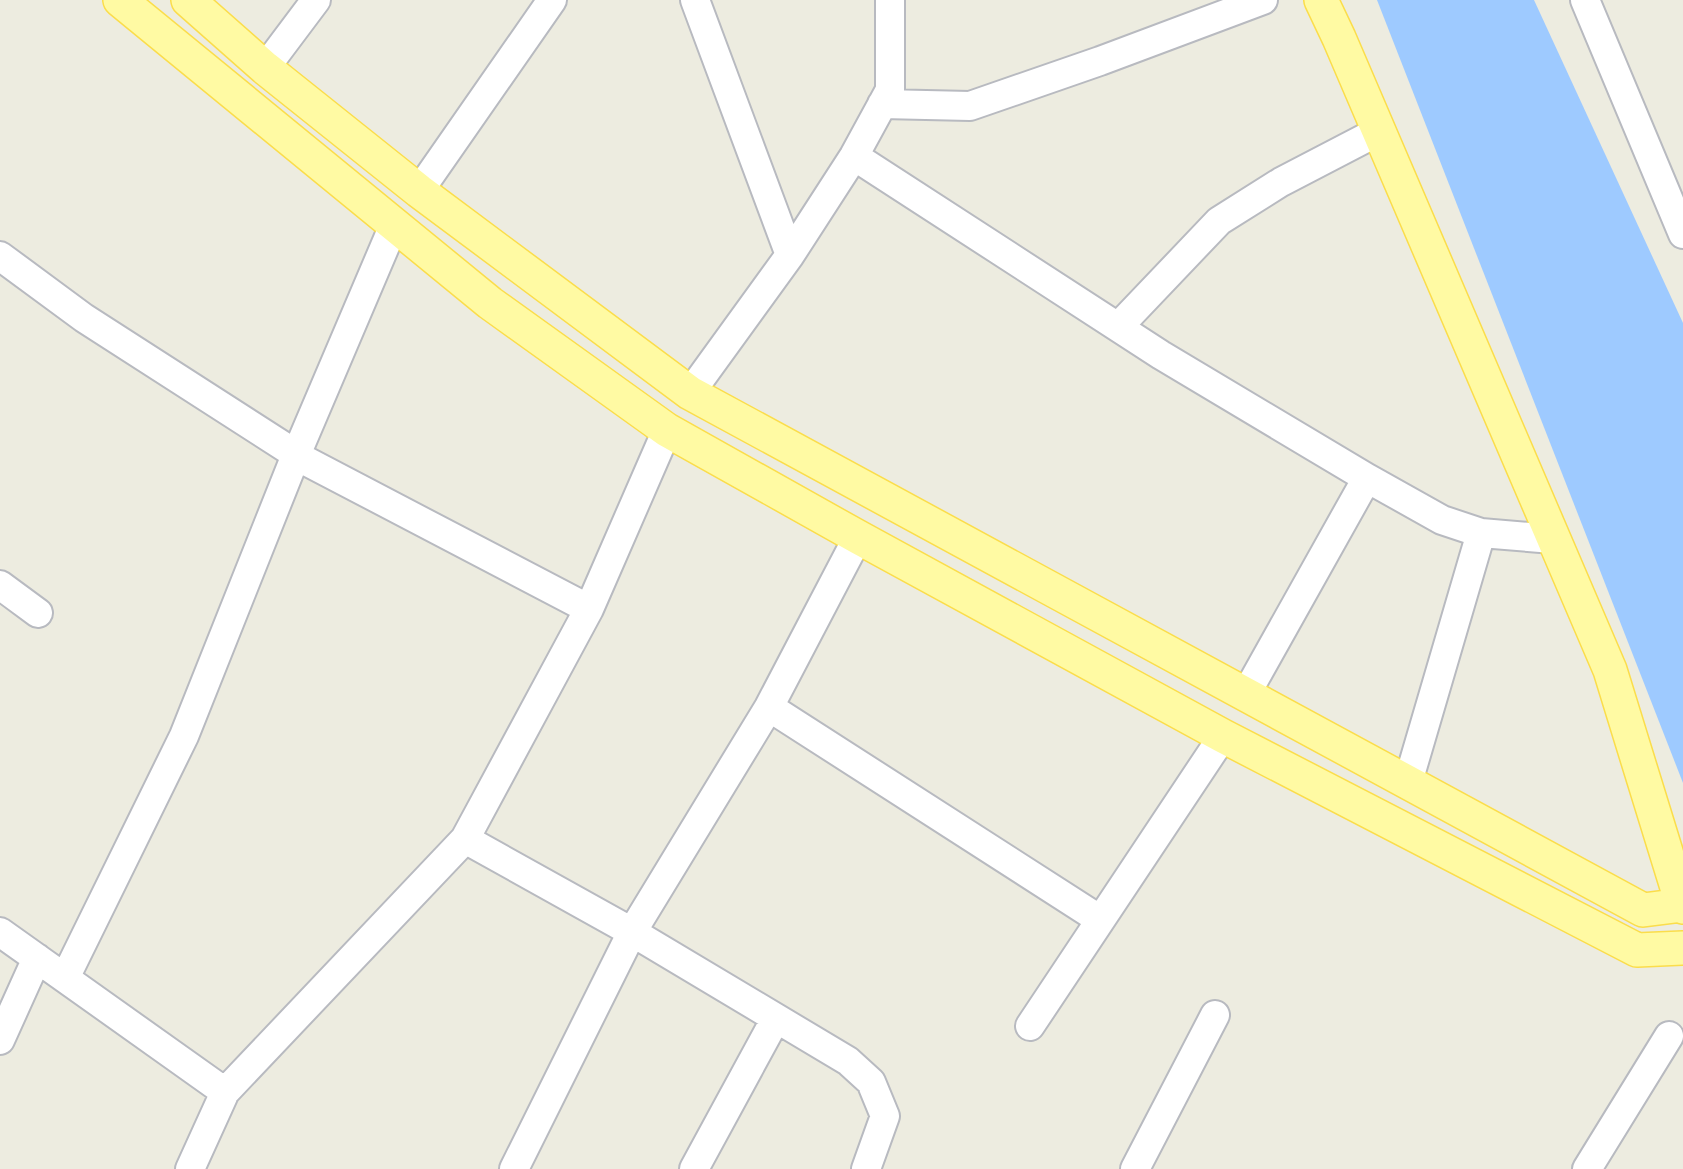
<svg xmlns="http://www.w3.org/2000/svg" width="1683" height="1169" viewBox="0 0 1683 1169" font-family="'Varela Round',sans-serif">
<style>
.water{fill:#9ecaff}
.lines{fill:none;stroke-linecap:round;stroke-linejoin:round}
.minor-casing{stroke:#b8bac0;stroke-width:32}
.major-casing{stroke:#fbdd4b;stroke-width:36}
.minor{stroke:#fff;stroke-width:28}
.major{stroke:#fffaa3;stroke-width:33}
</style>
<rect width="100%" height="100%" fill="#edece0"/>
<path class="water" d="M1377 0H1534L1683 323V783Z"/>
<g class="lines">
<defs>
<path id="minor" d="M695 0 790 255
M1585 0 1683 234
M265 68 316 0
M882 104 970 106 1100 61 1263 0
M854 156 1161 355 1367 478 1442 520 1481 533 1553 539
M419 191 552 0
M0 256 84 318 308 462 589 609
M1119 326 1219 221 1281 182 1379 131
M690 393 790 255 854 156 890 90V0
M667 430 589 609 465 839 632 932 848 1061 871 1082 885 1116 866 1169
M0 585 38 613
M1246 694 1367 478
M769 707 1099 919
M1408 782 1481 533
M0 932 225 1092
M65 978 184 736 296 455 394 225
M1030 1026 1223 736
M0 1040 37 958
M190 1169 225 1092 465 839
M514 1169 632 932 769 707 858 537
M694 1169 776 1018
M1135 1169 1215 1015
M1587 1169 1669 1036"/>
<path id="major" d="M120 0 490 303 667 430 858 537 1223 736 1637 950 1683 948
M188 0 265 68 419 191 690 393 1643 910 1682 905
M1321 0 1339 38 1610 670 1683 907"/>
</defs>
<use href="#minor" class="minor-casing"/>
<use href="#major" class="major-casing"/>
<use href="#minor" class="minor"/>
<use href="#major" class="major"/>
</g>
</svg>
